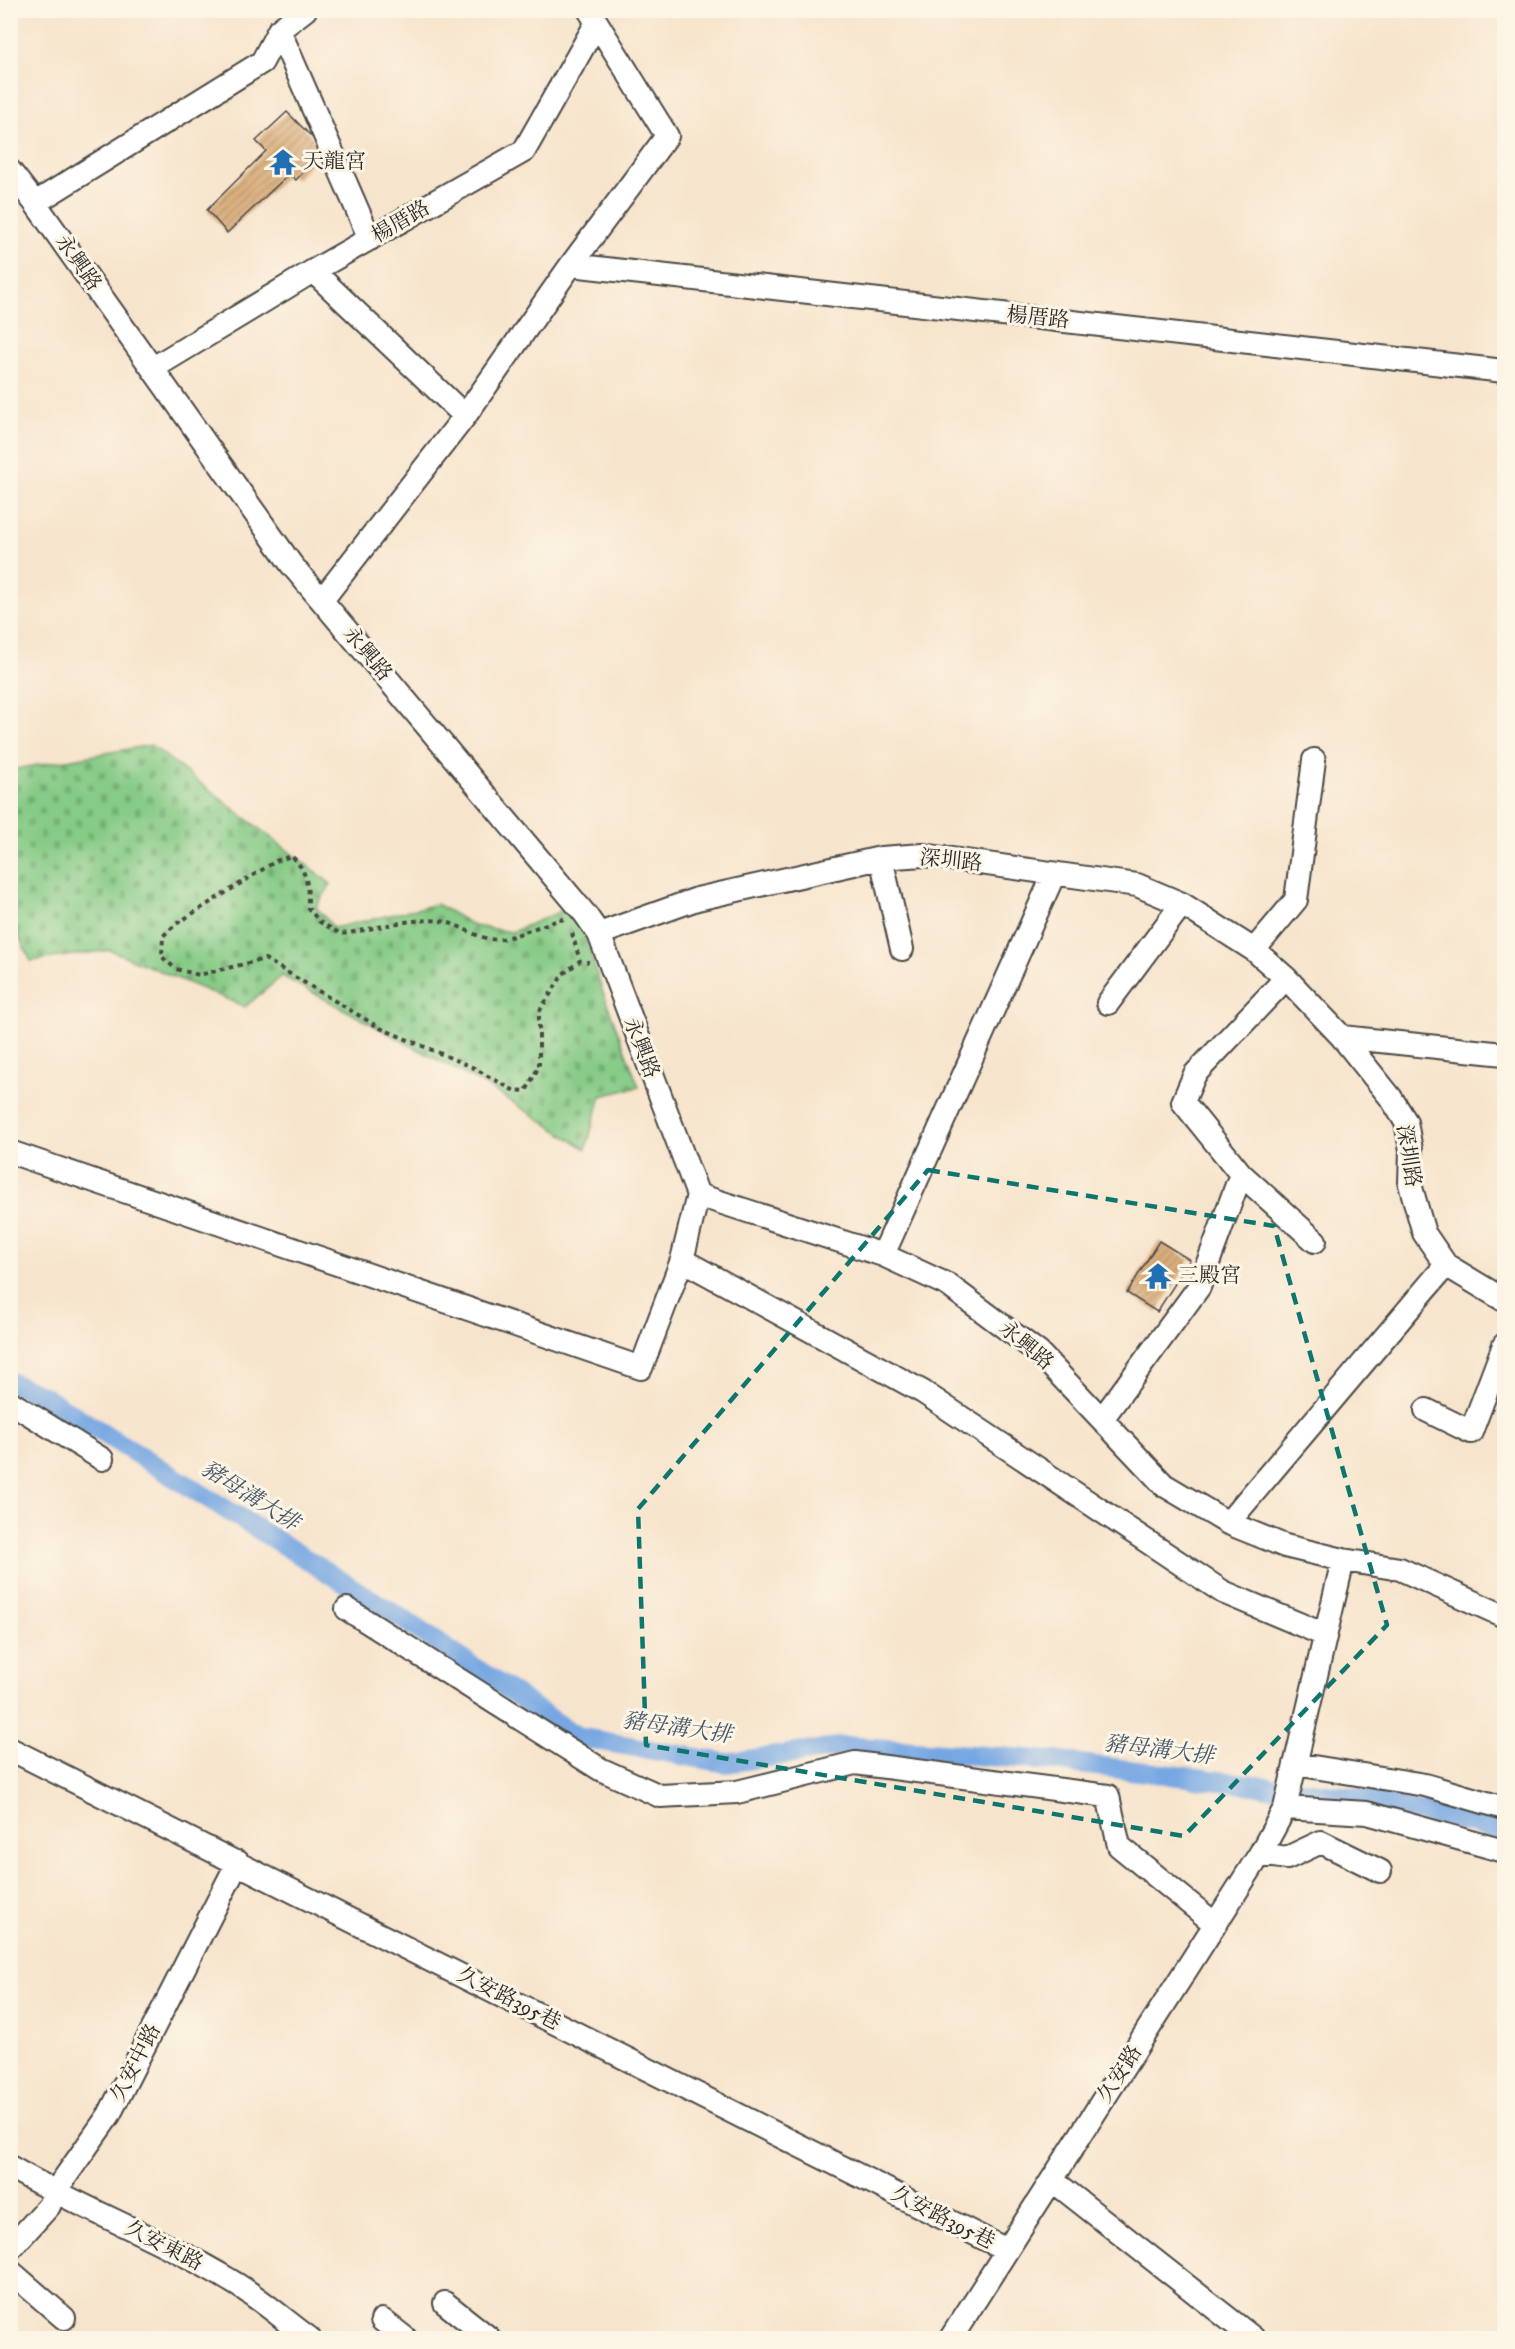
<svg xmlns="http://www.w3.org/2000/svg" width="1515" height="2349" viewBox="0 0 1515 2349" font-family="'IM FELL DW Pica','Noto Serif TC',serif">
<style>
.cemetery{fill:url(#cemetery-stones);stroke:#587b58;stroke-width:1.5}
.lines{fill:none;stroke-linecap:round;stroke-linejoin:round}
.canal{stroke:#77a7e2;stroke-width:20}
.building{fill:url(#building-hatch)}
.minor-casing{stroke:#4a4743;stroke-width:26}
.path{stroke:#4a4743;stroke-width:4;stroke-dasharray:4.5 4.5;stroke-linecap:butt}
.minor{stroke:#fff;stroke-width:22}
.marked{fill:none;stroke:#0f766e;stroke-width:4.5;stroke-dasharray:12 8;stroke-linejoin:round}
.labels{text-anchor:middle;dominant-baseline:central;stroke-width:6;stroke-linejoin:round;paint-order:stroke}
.poi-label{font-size:21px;fill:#2b2b2b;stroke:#fcf5e5;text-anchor:start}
.street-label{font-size:21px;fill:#2b2b2b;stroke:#fcf5e5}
.water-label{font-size:22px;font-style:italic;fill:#46566b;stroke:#fcf5e5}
</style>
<defs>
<pattern id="cemetery-stones" width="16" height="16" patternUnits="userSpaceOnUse" patternTransform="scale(1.5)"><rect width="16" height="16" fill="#86cb86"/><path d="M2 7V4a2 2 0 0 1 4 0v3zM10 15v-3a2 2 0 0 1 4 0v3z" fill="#74ae74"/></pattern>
<pattern id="building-hatch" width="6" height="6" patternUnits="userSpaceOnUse" patternTransform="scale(1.5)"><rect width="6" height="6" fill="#daaf7d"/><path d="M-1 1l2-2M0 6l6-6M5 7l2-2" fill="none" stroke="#b18f67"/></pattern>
</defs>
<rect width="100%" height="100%" fill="#fcf5e5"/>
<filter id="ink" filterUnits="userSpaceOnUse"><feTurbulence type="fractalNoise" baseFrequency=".0167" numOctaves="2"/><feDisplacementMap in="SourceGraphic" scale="12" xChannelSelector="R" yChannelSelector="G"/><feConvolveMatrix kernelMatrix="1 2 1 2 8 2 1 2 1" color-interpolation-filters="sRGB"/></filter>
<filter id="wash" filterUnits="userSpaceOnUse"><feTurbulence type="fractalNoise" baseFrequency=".008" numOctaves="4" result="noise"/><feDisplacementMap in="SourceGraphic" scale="24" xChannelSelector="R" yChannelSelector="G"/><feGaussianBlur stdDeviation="1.35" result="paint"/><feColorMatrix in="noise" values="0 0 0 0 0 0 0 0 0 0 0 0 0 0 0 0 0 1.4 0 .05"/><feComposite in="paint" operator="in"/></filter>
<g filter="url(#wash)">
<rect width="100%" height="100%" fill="#f7e4cc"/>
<path class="cemetery" d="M151 745 331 884 316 907 334 928 437 904 474 926 512 932 575 905 602 990 639 1087 601 1096 586 1149 490 1088 282 976 245 1007 110 950 31 961 11 921V767L16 769Z"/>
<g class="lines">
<path class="canal" d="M10 1382 45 1397 401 1618 578 1737 726 1763 846 1746 1055 1761 1360 1798 1504 1831"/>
</g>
<g id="blocks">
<path class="building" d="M287 112 324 149 296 180 289 174 227 233 207 210 266 151 256 141Z
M1159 1241 1190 1260 1157 1312 1127 1293Z"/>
</g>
</g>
<g filter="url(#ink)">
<use href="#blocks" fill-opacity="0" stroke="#4a4743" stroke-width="1.5"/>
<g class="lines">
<defs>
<path id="minor" d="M279 30 370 239
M10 171 35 203 291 564 585 914 599 934 698 1195 883 1255 948 1285 1039 1353 1164 1485 1228 1523 1285 1546 1343 1560 1400 1569 1504 1616
M35 203 262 62 279 30 305 10
M571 265 1504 371
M313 271 465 416
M153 368 313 271 524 151 596 24
M322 600 465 416 571 265 667 136 589 10
M881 858 902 949
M599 934 697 899 881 858 923 855 1137 885 1182 904 1254 950 1286 978 1342 1037 1391 1098 1406 1122 1411 1150 1410 1184 1424 1233 1446 1265 1504 1300
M1254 950 1296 900 1314 760
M1286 978 1195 1074 1183 1102 1241 1174 1315 1241
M1108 1003 1182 904
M1342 1037 1504 1054
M10 1152 641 1368 682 1260 698 1195
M883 1255 1054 874
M682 1260 923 1392 1223 1592 1325 1635
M10 1402 102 1459
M1426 1410 1471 1432 1504 1345
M1102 1419 1199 1287 1241 1174
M1228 1523 1446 1265
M347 1609 600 1769 660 1796 737 1792 855 1763 1108 1796 1119 1846 1215 1924
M10 1749 1007 2250
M1295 1764 1425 1785 1504 1808
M1285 1808 1367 1813 1504 1851
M1260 1854 1287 1858 1321 1842 1380 1871
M10 2167C82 2209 160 2238 231 2281 259 2297 284 2320 309 2338
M1052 2180 1253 2338
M10 2249 49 2206 54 2193 109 2115 238 1862
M10 2271 64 2318
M445 2303 489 2338
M382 2320 405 2338
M951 2338 1260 1854 1285 1808 1343 1560"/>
</defs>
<use href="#minor" class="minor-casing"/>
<path class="path" d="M564 919C542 924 523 934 502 939 481 943 462 924 441 921 408 917 373 930 341 934L320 922 308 908C308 887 308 870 291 856L276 861 176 924 163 936 162 957 176 969 199 975 265 959 380 1028 472 1067 513 1090 526 1091 539 1066V1012L563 974 580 961 589 962
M572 933 580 961"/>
<use href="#minor" class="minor"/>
</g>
</g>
<path class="marked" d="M928 1170 1274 1226 1387 1625 1184 1836 646 1745 638 1509Z"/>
<defs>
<symbol id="temple-bare" viewBox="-9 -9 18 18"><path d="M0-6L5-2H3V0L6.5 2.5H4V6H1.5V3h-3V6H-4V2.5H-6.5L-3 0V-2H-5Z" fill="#1f6fb2" stroke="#fcf5e5" stroke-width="2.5" paint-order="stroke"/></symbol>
</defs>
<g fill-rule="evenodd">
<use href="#temple-bare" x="264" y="143" width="38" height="38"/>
<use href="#temple-bare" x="1139" y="1257" width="38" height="38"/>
</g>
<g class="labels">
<g class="poi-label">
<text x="303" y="162">天龍宮</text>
<text x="1178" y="1276">三殿宮</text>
</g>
<g class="street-label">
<text transform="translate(401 222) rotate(-30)">楊厝路</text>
<text transform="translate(78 263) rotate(55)">永興路</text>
<text transform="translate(1038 318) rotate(6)">楊厝路</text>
<text transform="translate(367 654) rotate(50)">永興路</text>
<text transform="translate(951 861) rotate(6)">深圳路</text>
<text transform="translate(641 1048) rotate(69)">永興路</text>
<text transform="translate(1408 1156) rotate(81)">深圳路</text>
<text transform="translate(1026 1346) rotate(40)">永興路</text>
<text transform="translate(509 1999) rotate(27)">久安路395巷</text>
<text transform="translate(136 2063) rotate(-63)">久安中路</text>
<text transform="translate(1120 2074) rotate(-57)">久安路</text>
<text transform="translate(943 2218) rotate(27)">久安路395巷</text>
<text transform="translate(164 2246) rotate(27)">久安東路</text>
</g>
<g class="water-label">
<text transform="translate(250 1496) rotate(32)">豬母溝大排</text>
<text transform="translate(677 1728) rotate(8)">豬母溝大排</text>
<text transform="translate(1159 1750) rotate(7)">豬母溝大排</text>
</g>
</g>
<rect width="1515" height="2349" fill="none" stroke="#fcf5e5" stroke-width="36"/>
</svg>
